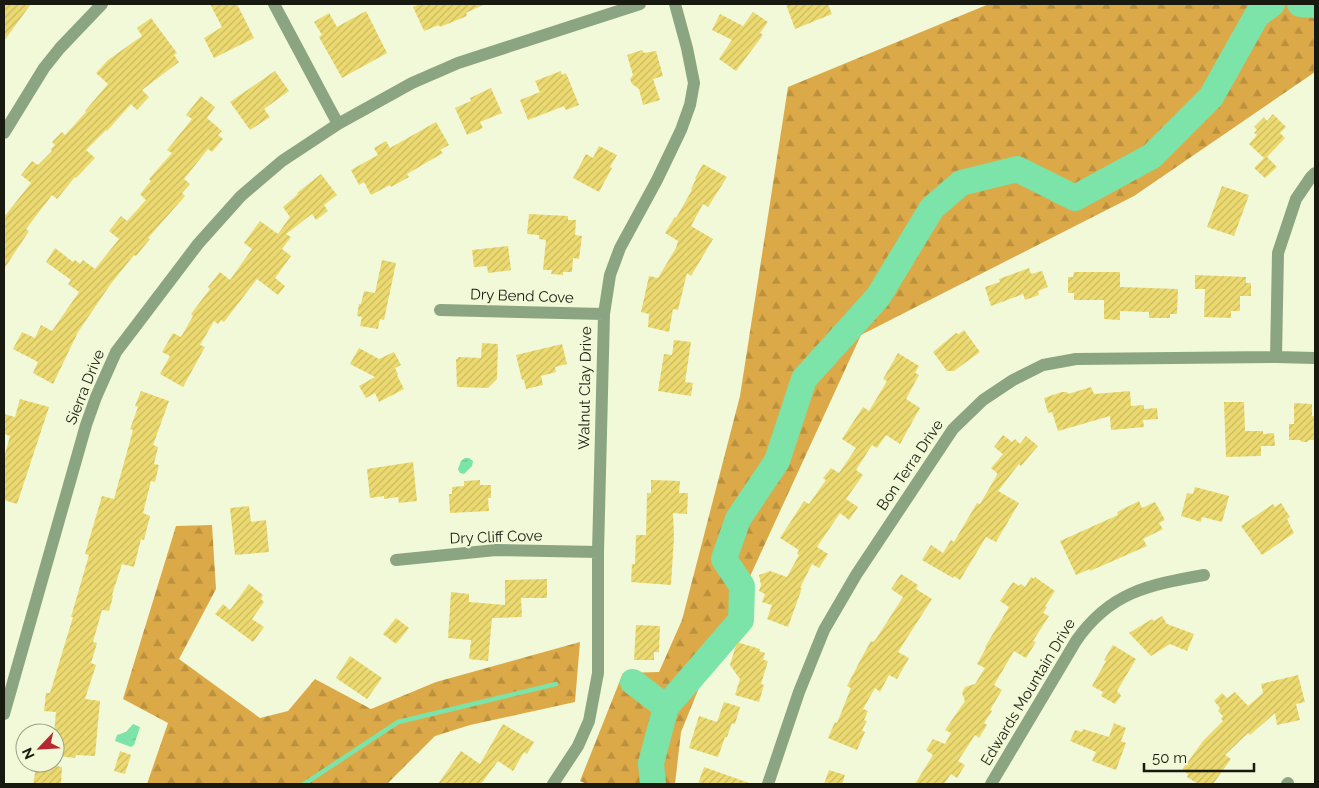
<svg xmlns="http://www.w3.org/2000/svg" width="1319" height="788" viewBox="0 0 1319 788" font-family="Raleway,sans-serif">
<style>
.forest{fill:url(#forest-firs)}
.water{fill:url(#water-ripples)}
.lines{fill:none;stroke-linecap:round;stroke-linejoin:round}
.stream{stroke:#7ce3a9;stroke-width:4.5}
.river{stroke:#7ce3a9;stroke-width:26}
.building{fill:url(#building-hatch)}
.minor{stroke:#8ba583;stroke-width:12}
.labels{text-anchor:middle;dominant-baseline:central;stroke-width:4;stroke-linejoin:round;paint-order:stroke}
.street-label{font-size:15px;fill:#181a0f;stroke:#f1f9d8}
</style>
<defs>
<pattern id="forest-firs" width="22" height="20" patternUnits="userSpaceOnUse" patternTransform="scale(1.25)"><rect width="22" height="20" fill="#dca948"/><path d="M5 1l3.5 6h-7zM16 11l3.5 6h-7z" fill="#bc913e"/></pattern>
<pattern id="water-ripples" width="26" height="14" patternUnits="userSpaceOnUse" patternTransform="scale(1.25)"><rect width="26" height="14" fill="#7ce3a9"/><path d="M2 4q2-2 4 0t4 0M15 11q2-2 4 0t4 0" fill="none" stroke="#6ac290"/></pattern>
<pattern id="building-hatch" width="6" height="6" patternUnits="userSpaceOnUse" patternTransform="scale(1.25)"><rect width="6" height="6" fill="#ecda71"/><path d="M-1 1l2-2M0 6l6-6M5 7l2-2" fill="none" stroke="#caba61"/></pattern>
</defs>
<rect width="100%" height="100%" fill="#f1f9d8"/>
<path class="forest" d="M989 4H1315V72L1134 196 861 335 701 683 681 732 675 784H587L580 781 623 673 659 672 682 620 740 396 788 87Z
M212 525 216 589 179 659 260 718 288 711 315 679 371 709 436 682 580 642 575 702 470 725 435 736 387 784H147L168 723 123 699 176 526Z"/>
<path class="water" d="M465 458H469L473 461 472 466 464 474 460 473 458 469 461 461Z
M133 724 140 727 134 745 131 747 115 741 117 735 126 732Z"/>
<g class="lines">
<path class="stream" d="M304 784 398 722 556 684"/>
<path class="river" d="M1300 4 1315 5
M633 682 666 707 741 620 742 586 724 559 738 519 777 461 804 379 878 297 932 208 961 183 1017 169 1075 198 1152 156 1211 97 1257 15 1272 4
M653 784 651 763 666 707"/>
</g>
<path class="building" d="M4 4H31L4 41Z
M210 4H237L254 38 214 58 204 38 222 27Z
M420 4H485L466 13 467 16 440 27 439 25 424 31 413 7Z
M786 4H828L832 14 795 29Z
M366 11 387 53 342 78 319 37 322 35 314 22 329 13 337 27Z
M753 12 768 22 760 33 763 35 736 71 719 59 732 40 712 30 720 14 743 26Z
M151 18 177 53 174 55 179 62 142 90 149 97 137 110 131 104 107 131 106 130 86 150 95 158 76 178 75 177 57 199 52 195 26 229 29 231 4 269V217L31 183 21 175 32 161 38 165 52 151 51 149 55 145 52 142 62 132 65 135 86 112 85 111 108 84 96 73 108 60 142 36 137 28Z
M642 50 644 53 656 51 663 76 653 79 660 100 643 105 639 89 632 84 630 79 633 75 627 55Z
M275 71 289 91 264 109 270 117 250 130 230 102Z
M561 71 562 75 566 73 579 105 566 110 564 106 528 120 520 100 540 92 535 81Z
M491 88 502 113 480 122 483 128 467 135 455 108 471 101 470 98Z
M201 96 215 107 207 118 222 131 218 135 223 139 212 152 208 149 184 179 190 184 182 193 185 196 148 238 150 239 136 256 134 255 110 285 78 332 53 384 33 373 38 362 13 349 22 332 35 338 41 325 52 331 79 292 68 284 71 280 46 262 55 248 73 262 75 260 80 264 83 260 95 269 119 239 109 231 121 216 127 221 146 200 140 194 151 181 149 179 172 153 167 150 192 119 186 115Z
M1273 114 1286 127 1280 133 1285 138 1267 157 1277 167 1265 178 1254 168 1264 158 1249 144 1257 135 1254 133 1257 130 1254 127 1264 117 1267 121Z
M436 122 449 145 440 150 443 153 407 174 409 177 391 187 390 185 371 195 364 182 359 185 351 170 378 155 374 148 386 141 390 148Z
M599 146 617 155 610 167 612 168 599 192 573 178 586 154 593 158Z
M703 164 727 177 708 207 703 204 691 226 713 239 691 276 687 273 678 310 673 309 669 332 648 327 649 314 641 312 649 276 658 278 676 248 678 241 665 233 675 217 676 218 692 190 691 189 696 179 695 178Z
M321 174 337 195 324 205 328 211 316 220 312 214 286 234 291 237 282 249 291 256 275 278 285 286 278 295 257 279 224 322 221 320 218 324 214 321 200 345 205 347 183 387 160 374 170 356 162 352 173 333 181 337 193 316 191 314 210 289 208 287 220 272 230 280 252 249 244 243 260 221 278 234 290 217 283 207 298 194 297 193Z
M1222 186 1249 195 1234 236 1207 227Z
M529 214 568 216V220H576L575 235 582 236 579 259 573 258 572 272H563V275L551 274 552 270H543L546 240 539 239V235L527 234Z
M508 246 511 270 488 273 487 266 474 267 472 250Z
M382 260 396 263 384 320 380 319 378 329 360 326 362 317 357 316 359 304H361L364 291 375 293Z
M1029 268 1031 274 1042 271 1048 287 1038 291 1039 295 1025 300 1023 294 991 306 985 287 1000 282 999 279Z
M1074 272H1120V287L1178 289 1177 314H1170V318H1149V312L1120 311V320L1104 319V300H1074V293H1068V277H1073Z
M1195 275 1246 277V283H1251V296H1240V311H1231V318L1204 317 1205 289H1195Z
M964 330 980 352 954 371H947L933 352 956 333 959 334Z
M674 340 691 342 685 382 693 383 691 396 658 391 664 354 672 355Z
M482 343 498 344 497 379 488 388 457 387 456 359H458V357L481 358Z
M562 344 567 364 555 367 556 372 541 376 543 385 526 389 524 380H522L516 355Z
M359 348 379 359 394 352 401 365 395 368 398 374 397 375 404 389 379 402 375 393 366 398 359 386 375 377 350 364Z
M898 353 919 366 915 373 919 375 906 399 920 408 900 444 886 435 877 448 872 445 856 470 863 475 846 499 858 507 849 520 840 513 817 547 828 554 819 568 812 564 800 588H802L788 627 767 619 772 605 762 602 765 594 759 591 761 585 759 575 770 571 787 577 799 555 797 554 799 550 780 538 804 501 809 504 826 480 823 478 831 468 839 473 856 448 842 439 863 407 869 411 887 381 883 379Z
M1091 387 1094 394 1130 391 1131 406 1144 405V409L1157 408 1158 419 1143 420 1144 427 1111 430 1110 416 1058 431 1052 412 1048 413 1044 398 1062 392H1067L1068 394Z
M141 391 169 401 153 445 158 447 154 464 159 465 155 482 151 481 143 513 150 516 144 540 141 539 134 567 122 564 112 595 113 596 109 611 102 610 93 642 97 643 91 663 96 665 85 699 100 701 95 756 76 755 75 758 56 756 58 736H55L54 733 56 712 44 711 46 693H50L73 617H71L89 555 85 554 102 496 114 499 133 430 130 429 138 407 135 406Z
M20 399 49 407 17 504 4 500V458L10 436 4 434V414L15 417Z
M1224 402H1244L1245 431H1263V434L1274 433 1275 446H1261V456L1226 457Z
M1294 403 1312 404V416H1315V440H1309L1307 442H1302L1300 440H1289V424H1294Z
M1003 435 1012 442 1015 439 1020 444 1026 436 1038 446 1021 466 1019 464 998 491 1019 503 996 542 986 537 960 580 954 576 953 578 922 560 931 545 943 553 951 540 954 542 977 503 980 504 997 475V473L991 468 1003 454 994 447Z
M413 462 417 501 399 503 398 497 384 499V496L370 498 367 469Z
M480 480V485H491V498H488L489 511 450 513 449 494H452V487L464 486V481Z
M651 480 680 481 679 493H688L687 514 673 513 674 537 671 585 631 582 632 564H635L636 535H646L647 493H651Z
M1195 487 1229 496 1222 522 1202 517 1201 522 1181 516 1187 493 1193 494Z
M1139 501 1142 508 1155 502 1165 520 1159 523 1163 529 1143 539 1147 546 1090 571V569L1076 575 1060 541 1118 515 1117 512Z
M1281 503 1290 517 1287 519 1294 533 1262 555 1241 526 1273 504 1275 507Z
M249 506 251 522 266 520 269 552 235 555 230 508Z
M901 574 918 585 916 589 932 599 898 652 909 658 897 679 889 675 880 692 875 688 863 709 868 711 864 720 867 721 862 730 865 732 857 750 828 738 835 722 837 723 851 688 847 686 860 661 871 641 873 642 876 639 903 597 891 589Z
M1031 577 1034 579 1035 577 1055 591 1045 606 1047 607 1043 613 1049 616 1033 641 1036 642 1026 658 1014 651 994 685 1002 690 990 710 992 711 984 723 987 725 979 738 975 735 958 761 965 765 957 778 951 774 944 784H915L933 755 926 750 933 739 945 744 951 733 945 730 965 701 962 693 965 687 975 684 985 668 977 664 986 648 985 647 1009 607 1000 601 1013 582 1019 586 1021 584 1025 587Z
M547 579V598H521L522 617 492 618 488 661 469 659 471 640 448 638 451 592 469 594V602L505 605V580Z
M249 584 263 595 261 599 264 602 252 619 264 627 253 642 215 614 223 604 230 610Z
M1162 616 1167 624 1194 634 1187 651 1170 644 1151 656 1129 633 1152 619 1154 621Z
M396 618 409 628 396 644 383 634Z
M636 625 660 626 659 652H654V660H634Z
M737 642 760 649 759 651 765 653 763 660 768 661 761 684 764 685 759 702 735 695 740 679 730 665Z
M1113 645 1136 659 1117 691 1120 694 1121 696 1115 704 1101 696 1103 692 1092 686 1106 661 1104 660Z
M350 656 382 678 367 699 336 678Z
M1298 675 1305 702 1296 704 1300 720 1277 725 1275 713 1250 735 1248 733 1225 755 1231 759 1213 784H1198L1187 777 1188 774 1182 770 1203 741 1223 721 1221 719 1223 716 1218 711 1220 708 1214 701 1222 693 1227 698 1235 692 1248 706 1263 693 1261 684Z
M724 702 740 707 735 724 732 723 727 737H725L718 757 689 748 699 716 717 722Z
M1114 723 1126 728 1121 741 1126 743 1116 770 1092 761 1096 752 1070 741 1075 730 1082 732 1083 729 1109 737Z
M503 724 534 742 527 754 524 752 513 771 498 761 481 784H438L461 751 480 764Z
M120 751 131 755 125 774 114 771Z
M37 763 62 767 61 784H33Z
M704 767 749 783V784H698Z
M829 770 845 775 842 784H824Z"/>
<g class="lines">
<path class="minor" d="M274 4 338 124
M4 133 44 68 60 48 102 4
M440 310 604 314
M1276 357 1278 253 1296 199 1311 177 1315 173
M396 560 496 550 598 552
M4 714 86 425 96 397 116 352 198 244 241 196 282 161 338 124 412 83 458 63 640 4
M553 784 578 746 589 721 598 673V552L604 314 610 275 620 248 657 180 681 130 690 105 694 83 687 48 675 4
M768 784 799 692 824 630 856 575 953 429 983 400 1013 380 1043 365 1076 359 1276 357 1315 358
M991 784 1076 641C1110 592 1148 585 1204 575
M1287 784 1288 783"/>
</g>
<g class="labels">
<g class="street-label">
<text transform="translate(522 296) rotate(2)">Dry Bend Cove</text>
<text transform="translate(85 387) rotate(-68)">Sierra Drive</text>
<text transform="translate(585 388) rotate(-89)">Walnut Clay Drive</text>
<text transform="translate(910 465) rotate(-56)">Bon Terra Drive</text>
<text transform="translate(496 537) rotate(-2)">Dry Cliff Cove</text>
<text transform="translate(1028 692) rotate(-59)">Edwards Mountain Drive</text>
</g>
</g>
<rect width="1319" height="788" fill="none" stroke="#181a0f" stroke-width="10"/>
<g transform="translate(40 748) rotate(245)"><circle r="24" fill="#f1f9d8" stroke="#9aa088"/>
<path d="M0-4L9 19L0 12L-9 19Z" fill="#b82832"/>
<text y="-8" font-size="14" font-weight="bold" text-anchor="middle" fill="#181a0f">N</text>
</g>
<path d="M1144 763v8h110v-8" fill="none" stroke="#181a0f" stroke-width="2.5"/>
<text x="1152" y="763" font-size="15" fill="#181a0f" stroke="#f1f9d8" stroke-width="4" paint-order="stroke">50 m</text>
</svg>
